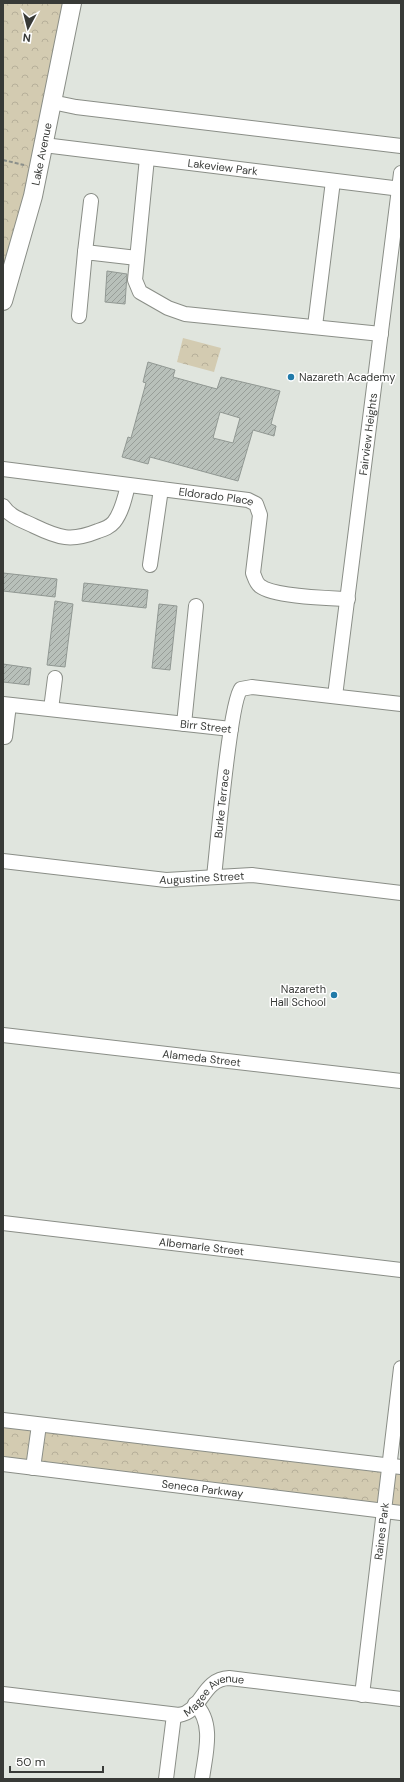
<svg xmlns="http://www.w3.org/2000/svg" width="404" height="1782" viewBox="0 0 404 1782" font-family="'DM Sans',sans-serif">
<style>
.park{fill:url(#park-crowns)}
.building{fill:url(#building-hatch);stroke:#919893;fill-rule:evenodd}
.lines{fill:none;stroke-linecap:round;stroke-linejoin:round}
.minor-casing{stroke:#8a8e87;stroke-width:16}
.major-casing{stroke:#8a8e87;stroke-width:20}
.path{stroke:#8b8f8a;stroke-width:2;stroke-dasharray:4 2;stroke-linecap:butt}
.minor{stroke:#fff;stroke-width:14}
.major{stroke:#fff;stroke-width:18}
.poi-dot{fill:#217aa9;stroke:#fff;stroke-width:1.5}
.labels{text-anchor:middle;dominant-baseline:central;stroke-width:3;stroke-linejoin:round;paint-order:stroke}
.street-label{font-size:11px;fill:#383a37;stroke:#fff}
.poi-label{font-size:11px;fill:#383a37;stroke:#fff;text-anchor:start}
</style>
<defs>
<pattern id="park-crowns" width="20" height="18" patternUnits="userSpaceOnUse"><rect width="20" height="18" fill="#d3cbb1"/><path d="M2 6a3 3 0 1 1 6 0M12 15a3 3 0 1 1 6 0" fill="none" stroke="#b6af99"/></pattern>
<pattern id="building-hatch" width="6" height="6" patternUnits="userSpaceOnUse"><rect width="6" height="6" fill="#b8c0ba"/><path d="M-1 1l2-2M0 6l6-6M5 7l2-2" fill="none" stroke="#979d98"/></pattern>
</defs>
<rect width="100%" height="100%" fill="#e0e5de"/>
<path class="park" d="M3 3H71L3 301Z
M183 338 221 348 214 372 177 362Z
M3 1426 401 1474V1507L3 1459Z"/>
<path class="building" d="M107 271 127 274 125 304 105 302Z
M148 362 175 370 173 377 217 389 221 377 280 391 271 424 276 426 274 436 253 430 238 481 150 457 148 464 122 457 128 437 131 438 146 383 143 382ZM220 412 240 418 233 443 213 438Z
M3 573 57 579 55 597 3 591Z
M84 583 148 590 146 608 82 601Z
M55 601 73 604 65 667 47 665Z
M159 604 177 606 170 670 152 668Z
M3 664 31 668 29 685 3 682Z"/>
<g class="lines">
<defs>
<g id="minor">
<path d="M52 102 76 107 401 146"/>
<path id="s1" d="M44 145 401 189"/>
<path d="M147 158 135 280 140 292 168 308 185 314 381 334"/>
<path d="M85 252 91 201"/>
<path d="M79 316 85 252 137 258"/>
<path d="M315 326 333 181"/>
<path id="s2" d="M3 469 248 500 256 504 260 515 253 573C255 578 256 583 260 586 274 597 329 598 348 599"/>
<path d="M3 506C10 517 22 520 34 526 59 538 71 542 98 531 104 529 110 527 114 522 122 512 125 497 128 485"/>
<path d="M150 565 161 489"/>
<path id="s3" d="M335 696 401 173"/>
<path id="s4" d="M3 704 231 729"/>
<path d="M51 709 55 678"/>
<path d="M184 724 196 606"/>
<path d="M3 737H5L9 705"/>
<path id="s5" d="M3 861 166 880 252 875 401 893"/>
<path id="s6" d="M214 877C217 850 230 701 241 689L252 687 401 704"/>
<path id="s7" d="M3 1035 401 1081"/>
<path id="s8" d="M3 1223 401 1270"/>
<path d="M3 1420 401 1467"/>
<path id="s9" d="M3 1464 401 1513"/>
<path d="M33 1468 39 1425"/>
<path id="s10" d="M3 1694 179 1715C202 1712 202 1679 229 1678L401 1699"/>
<path id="s11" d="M362 1695 401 1368"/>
<path d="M195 1704C215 1723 205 1755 202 1779"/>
<path d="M166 1779 174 1715"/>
</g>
<g id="major">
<path id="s12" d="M3 301 33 196 72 3"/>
</g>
</defs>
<use href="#minor" class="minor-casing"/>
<use href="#major" class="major-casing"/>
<path class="path" d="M3 160 24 165"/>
<use href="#minor" class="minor"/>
<use href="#major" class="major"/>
</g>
<g class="poi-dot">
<circle cx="291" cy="377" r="4"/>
<circle cx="334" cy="995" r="4"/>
</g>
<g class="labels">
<g class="street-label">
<text stroke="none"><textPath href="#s12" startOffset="152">Lake Avenue</textPath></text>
<text stroke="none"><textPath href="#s1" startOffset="180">Lakeview Park</textPath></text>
<text stroke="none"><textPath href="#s3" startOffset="264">Fairview Heights</textPath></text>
<text stroke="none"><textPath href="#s2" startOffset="215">Eldorado Place</textPath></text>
<text stroke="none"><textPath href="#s4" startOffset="204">Birr Street</textPath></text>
<text stroke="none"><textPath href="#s6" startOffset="74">Burke Terrace</textPath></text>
<text stroke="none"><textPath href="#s5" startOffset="200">Augustine Street</textPath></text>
<text stroke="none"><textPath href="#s7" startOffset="200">Alameda Street</textPath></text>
<text stroke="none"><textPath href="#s8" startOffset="200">Albemarle Street</textPath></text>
<text stroke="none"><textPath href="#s9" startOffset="201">Seneca Parkway</textPath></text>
<text stroke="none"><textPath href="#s11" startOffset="165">Raines Park</textPath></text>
<text stroke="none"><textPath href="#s10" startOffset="220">Magee Avenue</textPath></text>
</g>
<g class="poi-label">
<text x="299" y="377">Nazareth Academy</text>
<text x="326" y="989" text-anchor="end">Nazareth<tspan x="326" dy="13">Hall School</tspan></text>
</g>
</g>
<rect width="404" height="1782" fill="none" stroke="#383a37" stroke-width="8"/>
<g transform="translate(28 28) rotate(187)" stroke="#ffffff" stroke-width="3" paint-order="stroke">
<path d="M0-3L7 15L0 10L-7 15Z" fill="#383a37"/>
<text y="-6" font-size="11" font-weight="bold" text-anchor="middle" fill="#383a37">N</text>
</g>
<path d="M10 1766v6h93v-6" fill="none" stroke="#383a37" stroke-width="2"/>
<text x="16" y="1766" font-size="12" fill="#383a37" stroke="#ffffff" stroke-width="3" paint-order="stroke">50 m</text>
</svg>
